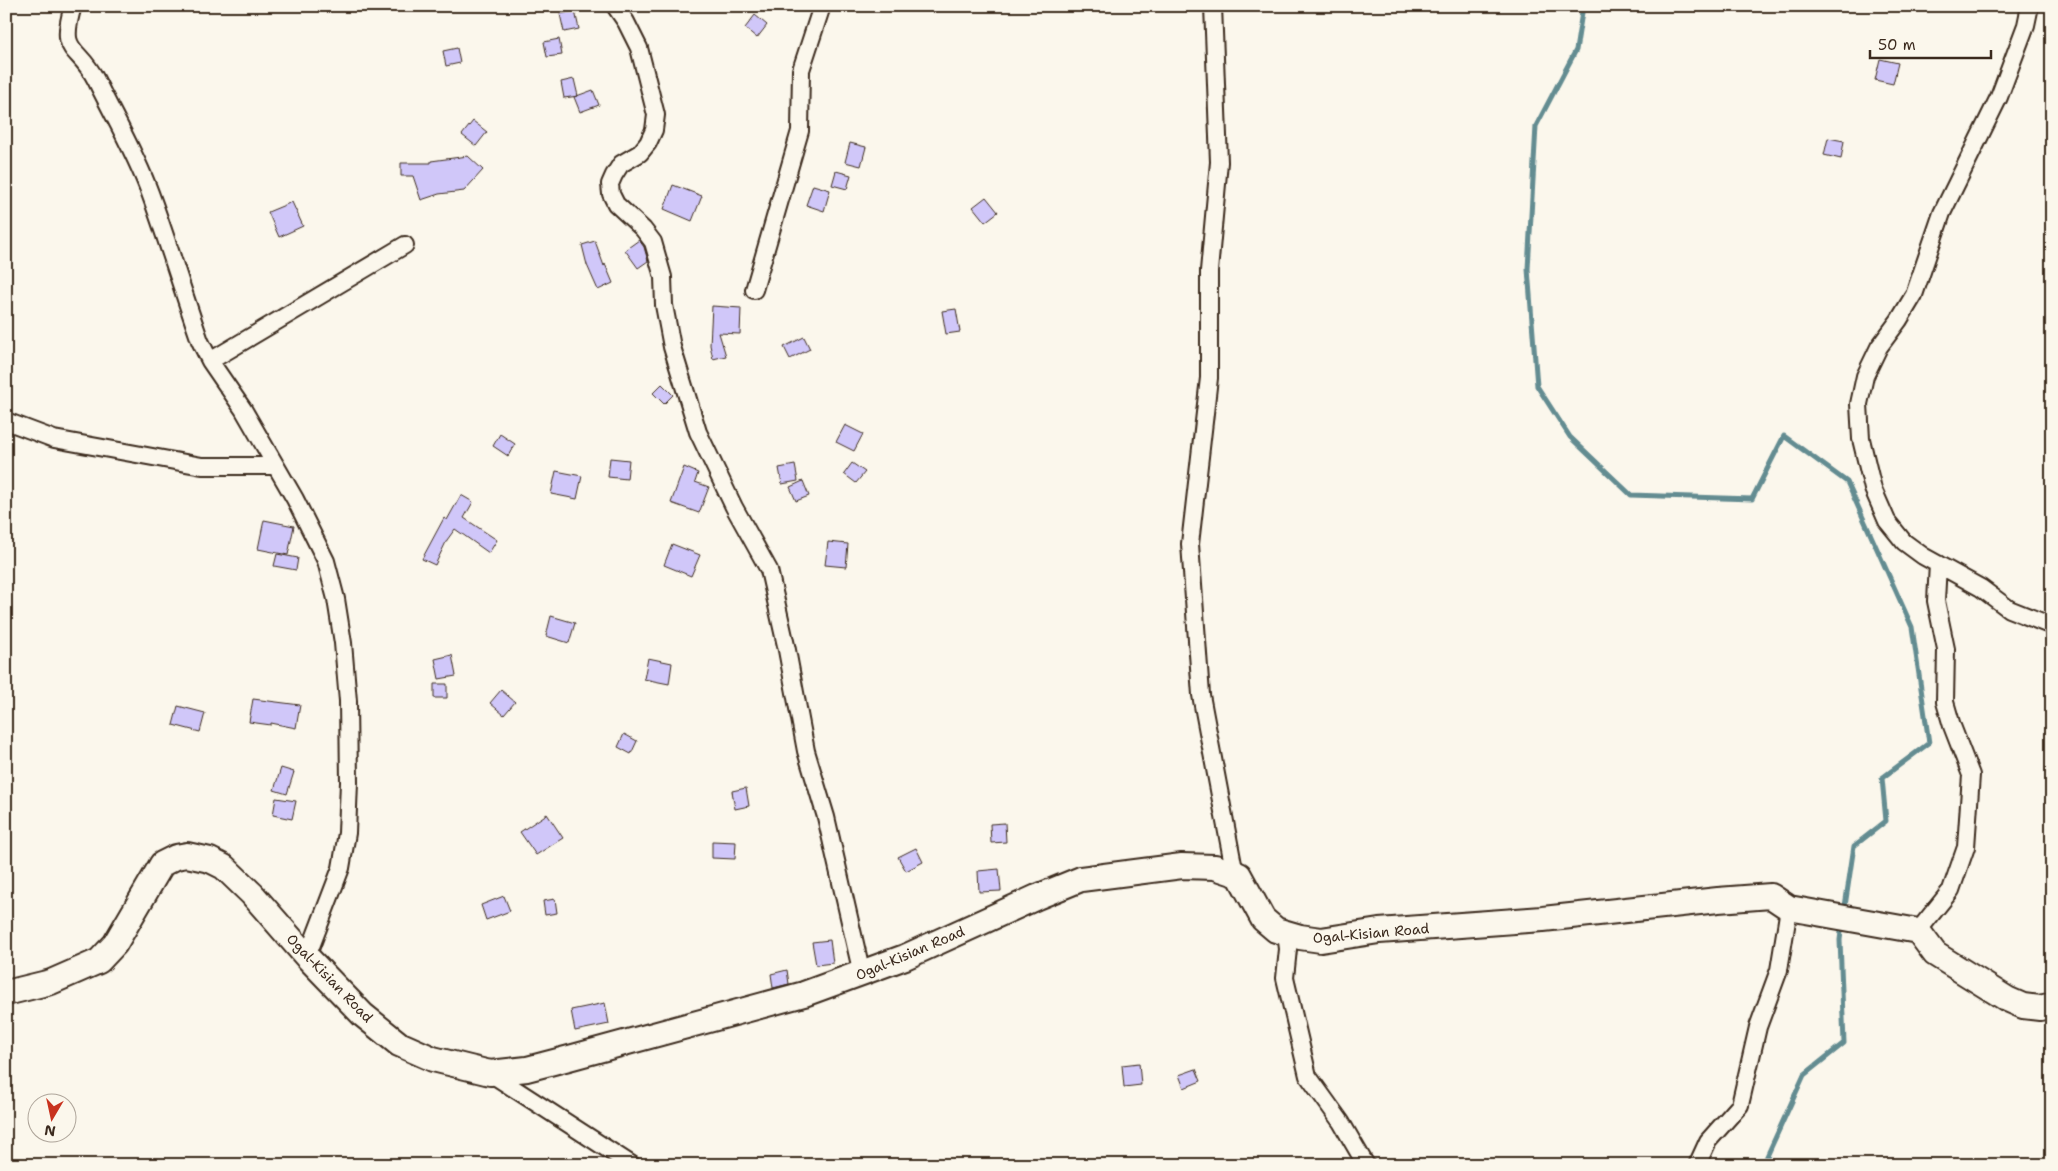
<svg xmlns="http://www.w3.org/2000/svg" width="2058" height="1171" viewBox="0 0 2058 1171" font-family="'Shantell Sans',sans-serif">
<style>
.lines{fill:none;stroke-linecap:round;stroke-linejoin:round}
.stream{stroke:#648c91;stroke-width:5}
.building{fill:#d0c7f9;stroke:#3b2a1e}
.street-casing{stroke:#3b2a1e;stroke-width:20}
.secondary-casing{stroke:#3b2a1e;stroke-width:28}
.street{stroke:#fbf7ec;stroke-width:16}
.secondary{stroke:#fbf7ec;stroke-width:24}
.labels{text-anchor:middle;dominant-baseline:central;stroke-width:4.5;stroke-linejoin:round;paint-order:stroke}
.street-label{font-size:14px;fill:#3b2a1e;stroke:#fbf7ec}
</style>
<rect width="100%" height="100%" fill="#fbf7ec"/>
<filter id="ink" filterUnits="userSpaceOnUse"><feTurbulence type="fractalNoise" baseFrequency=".02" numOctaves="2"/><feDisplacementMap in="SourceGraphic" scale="10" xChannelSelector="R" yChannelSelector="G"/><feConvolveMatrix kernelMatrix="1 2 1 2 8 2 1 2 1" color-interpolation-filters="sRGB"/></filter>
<g filter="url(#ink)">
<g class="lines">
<path class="stream" d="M1583 6 1576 50 1536 126 1528 269 1537 386 1570 437 1631 495 1752 499 1784 436 1847 482 1912 627 1929 743 1882 778 1886 821 1854 846 1844 913
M1763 1165 1804 1075 1844 1043 1840 940 1842 924"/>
</g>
<path class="building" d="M575 11 579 29 564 32 560 14Z
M755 15 767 25 757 38 745 28Z
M559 39 562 55 547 57 544 42Z
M457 48 460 63 446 66 443 51Z
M1880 59 1898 63 1893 84 1875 80Z
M574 79 578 96 564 98 561 82Z
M593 90 599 105 580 112 574 97Z
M473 121 487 132 476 146 462 135Z
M1828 138 1844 141 1841 159 1824 155Z
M850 143 866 147 861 166 845 162Z
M468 156 483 170 464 191 439 194 421 200 413 176H401V163H431V161Z
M836 171 851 175 847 189 832 185Z
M673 185 702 196 692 221 664 209Z
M813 185 830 190 824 211 806 205Z
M986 197 998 212 985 222 973 207Z
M292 202 303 226 279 237 268 212Z
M639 240 644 247 648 261 638 268 625 250Z
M595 241 604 266 605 264 613 283 598 290 587 265 582 245Z
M712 306 741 308 740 334 719 333 726 356 713 359 710 345Z
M956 309 960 332 946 334 942 311Z
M804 337 810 349 790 359 784 347Z
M662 384 673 395 664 404 653 393Z
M845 425 863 434 854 451 836 442Z
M500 434 515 444 508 456 493 446Z
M610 458 629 460 627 479 608 477Z
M852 463 865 472 856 483 844 474Z
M795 465 798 481 782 484 779 468Z
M684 467 698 473 695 482 709 487 699 513 671 503Z
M556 471 582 476 577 499 551 494Z
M803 481 809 496 796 501 790 487Z
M461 495 473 502 464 518 497 540 489 553 455 529 447 540 435 565 422 559 444 518 447 520Z
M264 520 294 526 288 555 258 549Z
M828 542 848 544 846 567 825 565Z
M672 544 700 555 691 576 664 565Z
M277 554 298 558 296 570 274 566Z
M551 616 575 623 569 643 546 636Z
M452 655 456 676 439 679 435 659Z
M648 658 672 663 669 684 644 679Z
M434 684H447V698H434Z
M501 690 515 702 504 715 490 703Z
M253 699 300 705 296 728 271 723V725L249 722Z
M178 706 205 713 200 732 173 725Z
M624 734 637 741 631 754 618 747Z
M281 768 294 772 287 794 274 790Z
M746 788 749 806 735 809 732 791Z
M276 798 296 801 292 819 273 815Z
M547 814 563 838 536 855 520 832Z
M1005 823 1006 842 991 843 990 824Z
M712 841 736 842 735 859 712 858Z
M916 848 923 862 906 871 898 857Z
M999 869 1001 891 979 892 978 871Z
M504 896 510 911 486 920 481 905Z
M555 899 557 913 545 915 543 901Z
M830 940 833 963 816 965 812 942Z
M787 970 789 984 773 988 771 974Z
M605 1003 609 1024 575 1031 571 1010Z
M1139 1063 1141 1085 1124 1087 1122 1065Z
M1196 1069 1201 1081 1184 1088 1179 1075Z"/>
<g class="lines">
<defs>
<path id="street" d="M73 6C58 56 78 44 96 80 114 117 136 154 150 193 168 242 183 292 200 341L210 361 243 409 295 499 326 561 336 599 343 643 348 701 349 782 347 833 341 868 307 957
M615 6 626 22 639 48 656 115 654 130 648 143 640 153 621 164 614 175 610 184 611 194 616 204 643 229 653 242 663 277 664 305 672 347 698 432 734 507 769 570 787 650 806 751 826 817 862 974
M1213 6 1219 162 1209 271V378L1190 544 1201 695 1233 864 1239 875
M2030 6 2026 25 1999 97 1942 213 1914 295 1899 320 1879 347 1865 376 1859 404 1861 439 1873 489 1887 521 1904 542 1923 556 1981 588 2009 609 2052 626
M754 290 800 131 801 70 822 6
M210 361 405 245
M6 421 54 439 202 466H276
M1918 931 1951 890 1966 847 1971 775 1952 726 1945 702 1946 649 1936 601 1938 564
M1286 933 1288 949 1285 978 1308 1076 1341 1122 1366 1165
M490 1073 632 1165
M1697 1165 1708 1141 1740 1105 1758 1027 1779 970 1789 908"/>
<path id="secondary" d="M6 993 51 982 99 961 115 944 162 864 176 857 187 855 210 860 224 867 252 894 307 957 363 1015 399 1044 433 1059 490 1073 527 1069 569 1058 804 994 905 957 1037 897 1081 879 1182 866 1215 867 1239 875 1263 919 1276 930 1300 937 1321 940 1379 931 1543 919 1718 900 1771 896 1789 908 1918 931 1935 954 2007 999 2023 1006 2040 1008 2052 1005"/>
</defs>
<use href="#street" class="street-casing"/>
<use href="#secondary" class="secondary-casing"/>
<use href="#street" class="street"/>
<use href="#secondary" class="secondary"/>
</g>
</g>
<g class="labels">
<g class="street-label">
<text transform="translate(1371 933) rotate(-5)">Ogal-Kisian Road</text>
<text transform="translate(910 953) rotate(-23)">Ogal-Kisian Road</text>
<text transform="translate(330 978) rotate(46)">Ogal-Kisian Road</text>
</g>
</g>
<rect width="2058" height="1171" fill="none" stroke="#fbf7ec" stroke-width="25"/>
<rect x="12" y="12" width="2033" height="1146" fill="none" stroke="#3b2a1e" stroke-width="2" filter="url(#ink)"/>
<g transform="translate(52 1118) rotate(189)"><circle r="24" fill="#fbf7ec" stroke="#aea59a"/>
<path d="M0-4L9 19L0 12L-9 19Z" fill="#c8321e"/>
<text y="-8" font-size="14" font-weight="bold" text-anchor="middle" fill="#3b2a1e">N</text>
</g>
<path d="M1870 50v8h121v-8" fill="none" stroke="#3b2a1e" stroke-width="2.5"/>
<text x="1878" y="50" font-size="15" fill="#3b2a1e" stroke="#fbf7ec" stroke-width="4" paint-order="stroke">50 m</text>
</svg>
